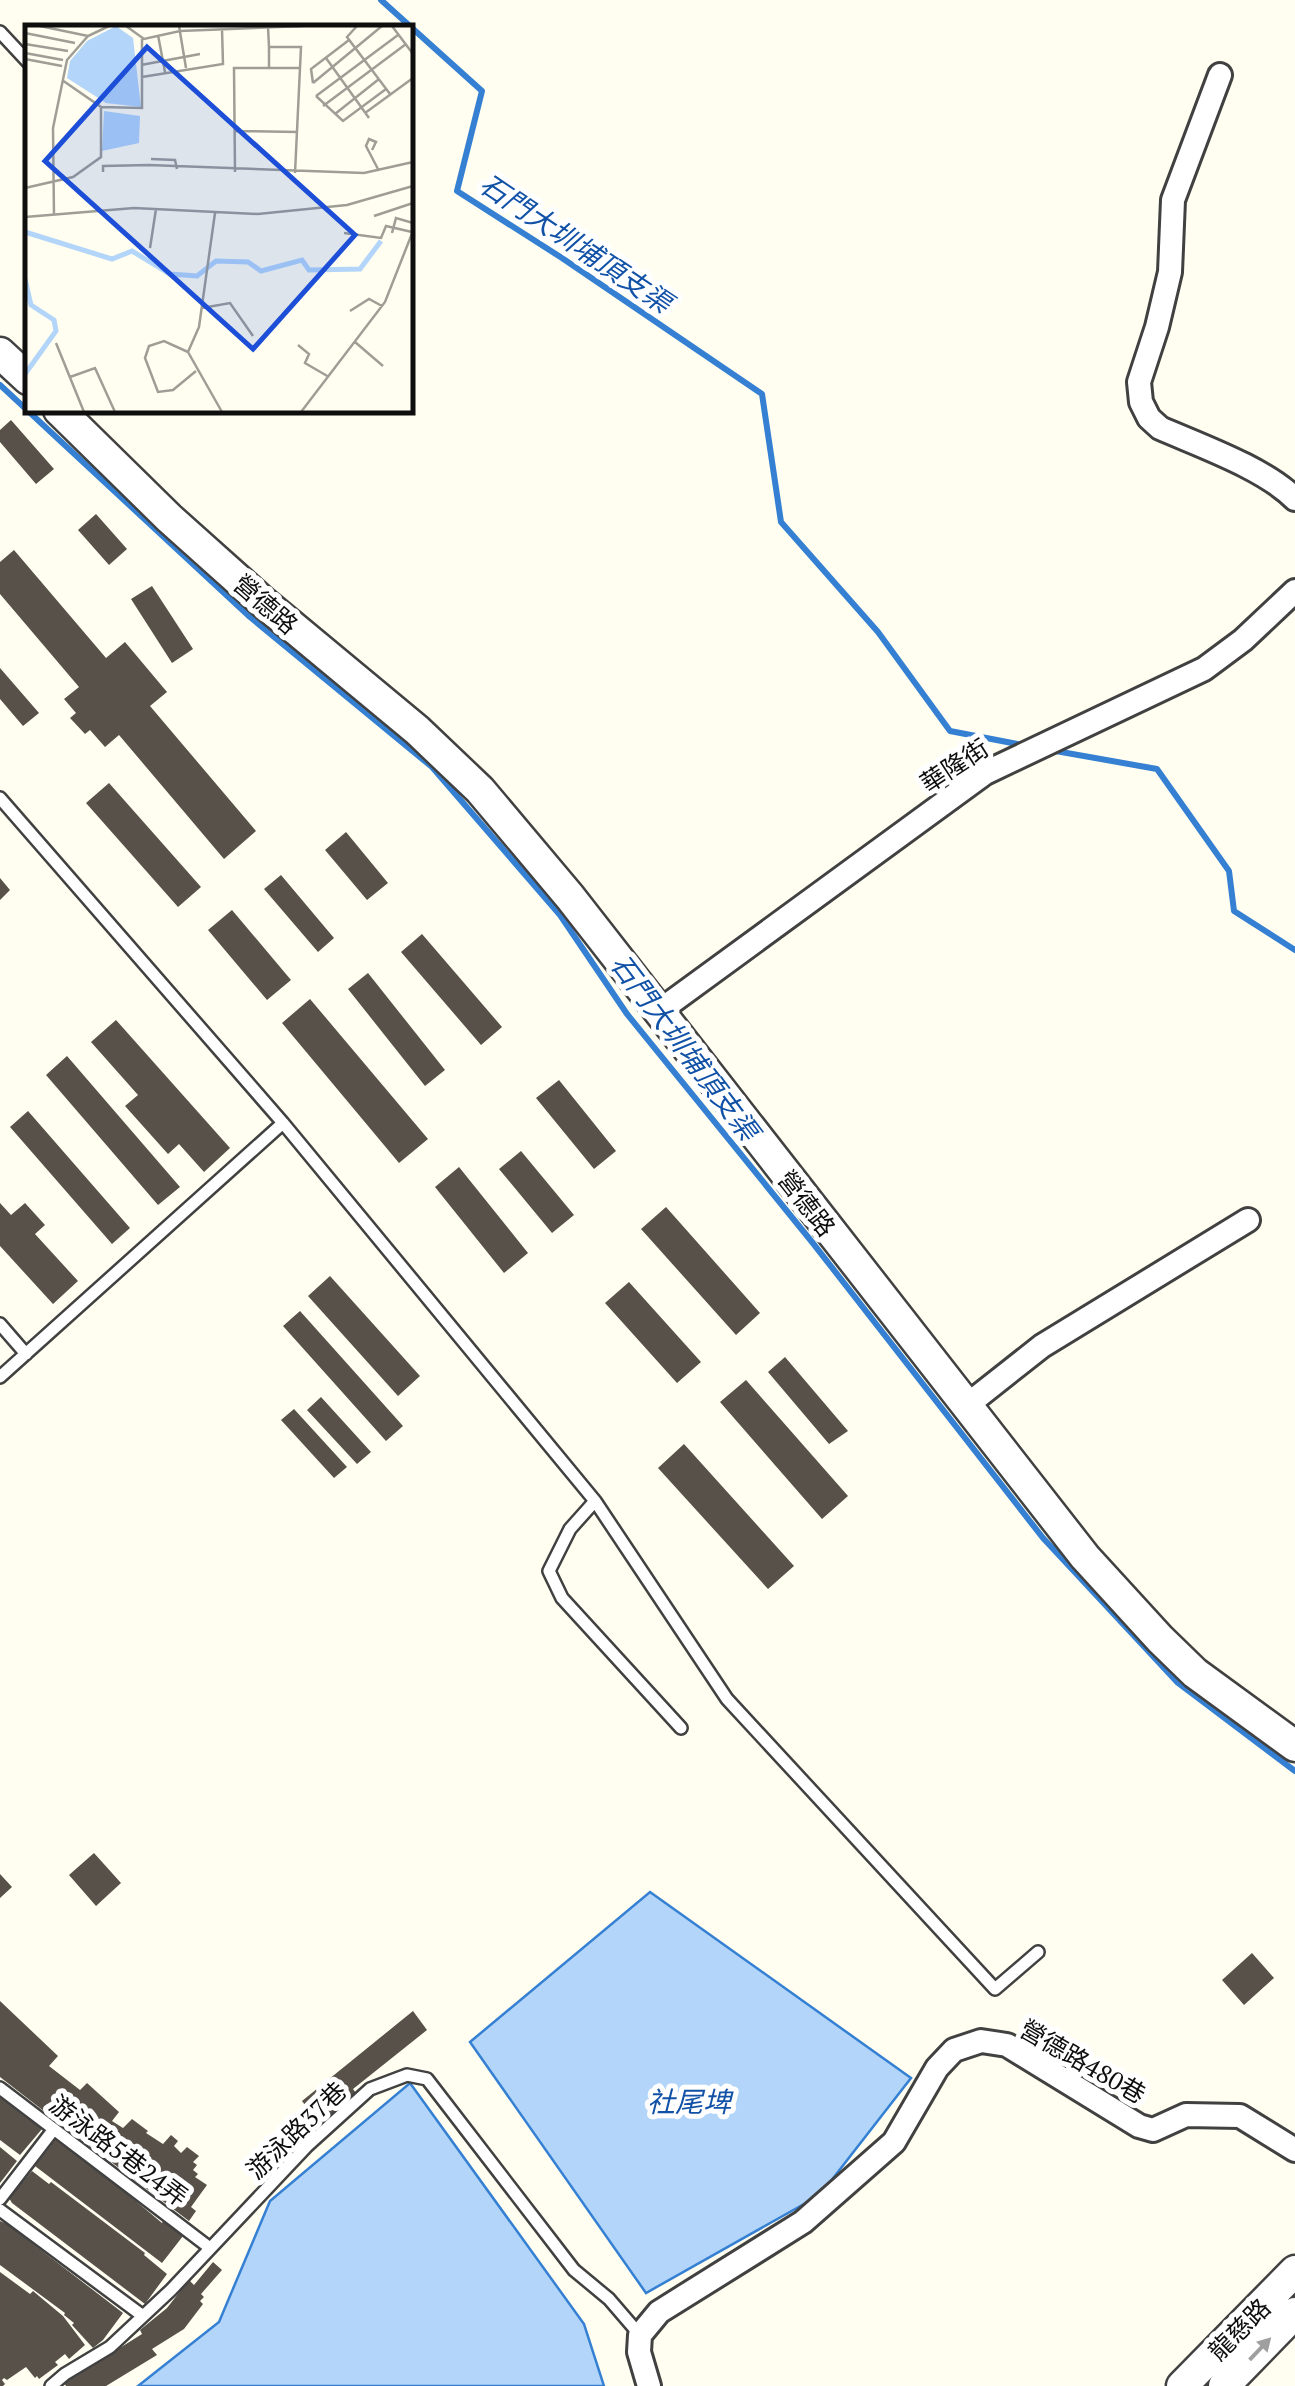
<svg xmlns="http://www.w3.org/2000/svg" width="1295" height="2386" viewBox="0 0 1295 2386" font-family="'PT Serif','Noto Sans TC',serif">
<style>
.water{fill:#b2d5f9;stroke:#3580d3;stroke-width:2.5}
.lines{fill:none;stroke-linecap:round;stroke-linejoin:round}
.stream{stroke:#3580d3;stroke-width:6}
.building{fill:#58514a}
.service-casing{stroke:#414141;stroke-width:16}
.minor-casing{stroke:#414141;stroke-width:28}
.tertiary-casing{stroke:#414141;stroke-width:35}
.service{stroke:#fff;stroke-width:11}
.minor{stroke:#fff;stroke-width:22}
.tertiary{stroke:#fff;stroke-width:30}
.oneway{fill:#9f9f9f}
.labels{text-anchor:middle;dominant-baseline:central;stroke-width:10;stroke-linejoin:round;paint-order:stroke}
.street-label{font-size:25px;fill:#0e0e0e;stroke:#fff}
.water-label{font-size:28px;font-style:italic;fill:#1152a7;stroke:#fff}
.inset-river{fill:none;stroke:#b2d5f9;stroke-width:5}
.inset-road{fill:none;stroke:#9f9e96;stroke-width:2.5}
.view{fill:#1d4ed8;fill-opacity:0.15;stroke:#1d4ed8;stroke-width:5}
.inset-edge{fill:none;stroke:#0e0e0e;stroke-width:5}
</style>
<rect width="100%" height="100%" fill="#fffef0"/>
<path class="water" d="M650 1892 911 2078 820 2195 646 2293 470 2042Z
M410 2083 584 2324 604 2386H138L219 2322 270 2201Z"/>
<g class="lines">
<path class="stream" d="M381 0 482 91 457 191 562 258 762 394 781 522 878 632 950 731 1028 746
M0 385 250 617 432 767 560 915 627 1014 812 1242 1043 1538 1177 1682 1295 1771
M1050 750 1157 769 1229 871 1234 911 1295 950"/>
</g>
<path class="building" d="M11 420 54 469 36 484 0 442V430Z
M96 514 127 549 109 565 78 530Z
M14 550 106 658 125 642 167 692 150 706 256 831 224 859 119 735 105 747 90 730 85 734 70 718 76 713 64 699 79 687 0 594V562Z
M152 586 193 649 172 663 131 599Z
M0 668 39 713 23 726 0 699Z
M109 783 201 887 178 907 86 803Z
M346 832 388 883 367 900 325 850Z
M281 875 334 938 318 952 264 889Z
M0 878 10 890 0 900Z
M232 910 291 980 267 1000 208 930Z
M422 934 502 1027 481 1045 401 952Z
M368 973 445 1070 425 1086 348 989Z
M310 999 428 1139 399 1163 282 1023Z
M116 1020 230 1148 204 1172 179 1144 168 1154 125 1106 138 1095 91 1042Z
M67 1056 180 1187 158 1205 46 1075Z
M559 1080 616 1151 594 1169 536 1098Z
M28 1111 130 1228 112 1244 10 1127Z
M521 1151 574 1215 552 1233 499 1169Z
M459 1167 528 1253 504 1273 435 1187Z
M0 1203 11 1215 25 1203 45 1225 35 1234 78 1281 53 1304 0 1246Z
M666 1207 760 1313 736 1335 641 1229Z
M330 1276 420 1376 398 1396 308 1296Z
M629 1282 701 1362 677 1383 605 1303Z
M300 1311 403 1426 386 1441 283 1326Z
M785 1357 848 1431 829 1444 768 1372Z
M746 1380 848 1496 822 1519 720 1402Z
M321 1397 371 1452 357 1464 307 1410Z
M294 1409 347 1467 334 1478 281 1420Z
M684 1444 794 1566 768 1589 658 1468Z
M94 1853 121 1883 96 1906 69 1875Z
M0 1874 12 1887 0 1898Z
M1252 1953 1274 1978 1244 2005 1222 1980Z
M0 2001 58 2056 49 2066 80 2090 87 2083 119 2112 112 2121 123 2128 132 2119 148 2131 146 2133 163 2144 171 2135 178 2141 174 2146 181 2153 187 2147 199 2156 193 2162 197 2165 193 2170 198 2174 195 2177 207 2185 191 2207 196 2211 189 2221 73 2133 75 2131 60 2119 58 2122 0 2077Z
M413 2011 427 2030 353 2089 356 2093 325 2119 320 2112 314 2117 302 2101Z
M0 2097 42 2129 20 2155 0 2140Z
M56 2139 119 2187 162 2223 163 2221 183 2236 162 2263 35 2166Z
M0 2147 17 2161 0 2183Z
M32 2171 49 2184 51 2182 145 2253 144 2255 167 2274 145 2304 12 2203 9 2198Z
M0 2221 7 2224 123 2313 103 2340 93 2348 72 2325 74 2323 64 2315 65 2313 0 2265Z
M213 2262 222 2270 201 2294 204 2297 200 2301 203 2304 184 2329 152 2349 157 2355 106 2386H66L64 2383 142 2334 140 2330 167 2308 189 2280 194 2285Z
M0 2272 30 2294 33 2291 63 2316 85 2345 69 2359 65 2354 55 2362 58 2365 39 2379 37 2376 35 2378 26 2367 7 2380 4 2378 2 2380 5 2384 3 2386H0Z"/>
<g class="lines">
<defs>
<path id="service" d="M0 32 28 62
M0 798 283 1123 595 1501 727 1699 995 1989 1038 1952
M0 1324 26 1354
M0 1377 283 1123
M595 1501 570 1529 549 1571 562 1598 681 1728
M0 2088 210 2248
M0 2199 54 2129
M0 2210 143 2316
M51 2386 65 2374 110 2347 171 2290 307 2146 370 2089 407 2075 427 2079 574 2270 609 2299 640 2335"/>
<path id="minor" d="M1220 75 1173 200 1170 272 1157 327 1139 382 1141 402 1149 418 1160 428C1201 446 1264 468 1295 499
M658 1012 985 773 1204 669 1243 640 1295 591
M966 1406 1042 1346 1248 1220
M649 2386 639 2352 640 2335 659 2312 803 2222 894 2142 937 2068 954 2050 981 2041 1007 2045 1139 2126 1153 2130 1186 2115 1240 2116 1295 2150"/>
<path id="tertiary" d="M0 353 28 379
M59 410 169 518 264 603 417 730 480 790 570 897 1085 1557 1160 1639 1195 1673 1295 1746
M1182 2386 1295 2271
M1224 2386 1295 2313"/>
</defs>
<use href="#service" class="service-casing"/>
<use href="#minor" class="minor-casing"/>
<use href="#tertiary" class="tertiary-casing"/>
<use href="#service" class="service"/>
<use href="#minor" class="minor"/>
<use href="#tertiary" class="tertiary"/>
</g>
<defs><path id="oneway-solid" d="M-6-.8H1V-3.2L6.5 0L1 3.2V.8H-6Z" transform="scale(2.5)"/></defs>
<use class="oneway" href="#oneway-solid" transform="translate(1260 2349) rotate(-46)"/>
<g class="labels">
<g class="street-label">
<text transform="translate(266 604) rotate(41)">營德路</text>
<text transform="translate(954 765) rotate(-33)">華隆街</text>
<text transform="translate(807 1203) rotate(52)">營德路</text>
<text transform="translate(1083 2061) rotate(30)">營德路480巷</text>
<text transform="translate(296 2130) rotate(-44)">游泳路37巷</text>
<text transform="translate(119 2150) rotate(37)">游泳路5巷24弄</text>
<text transform="translate(1239 2329) rotate(-45)">龍慈路</text>
</g>
<g class="water-label">
<text transform="translate(576 243) rotate(34)">石門大圳埔頂支渠</text>
<text transform="translate(685 1047) rotate(53)">石門大圳埔頂支渠</text>
<text x="689" y="2101">社尾埤</text>
</g>
</g>
<g transform="translate(25 25)">
<rect width="388" height="388" fill="#fffef0"/>
<path d="M91 1 108 13 116 82 81 78 42 53 45 36 62 16ZM79 86 115 91 114 118 77 126Z" fill="#b2d5f9"/>
<path class="inset-river" d="M0 207 87 234 107 226 145 249 172 251 191 236 223 237 236 246 277 235 284 245 335 244 356 216M0 254 6 280 29 295 31 306 0 349"/>
<path class="inset-road" d="M15 1 63 11M101 1 119 14 155 6 278 1M154 1 161 43M332 1 322 12 365 69M367 1 388 29M243 2 244 22H276L270 148M0 8 50 18M133 10 140 47M0 19 43 26M244 22V43H275M0 28 38 35M301 33 344 93M0 34 37 41M116 40 175 29M117 52 198 39 197 4M288 58 357 1M288 58 286 44 324 15M291 71 373 10M291 71 318 96 361 64M298 81 381 19M76 82 117 83V14M340 88 388 53M310 89 354 54M210 106 273 107M347 125 351 117 344 114 341 121 354 146M126 134 150 135 152 144M78 147V141L124 140 339 148 388 137M210 147 209 43H244M0 163 48 152 76 132V82L37 55M190 188 174 302 163 327 197 387M29 191 28 103 42 35 63 11 84 1M349 191 388 178M0 192 109 183 233 189 322 180 388 161M319 208 356 213 361 201 387 207M367 208 371 193 388 198M125 223 131 184M177 283 205 278 228 311M325 286 344 274 357 281M330 317 358 341M31 318 59 387M273 320 284 329 280 338 304 352M163 327 139 316 124 321 120 333 133 367 148 365 171 346M45 352 70 343 90 387M276 387 360 277 388 206"/>
<path class="view" d="M122 22 330 210 228 324 20 136Z"/>
<rect width="388" height="388" class="inset-edge"/>
</g>
</svg>
